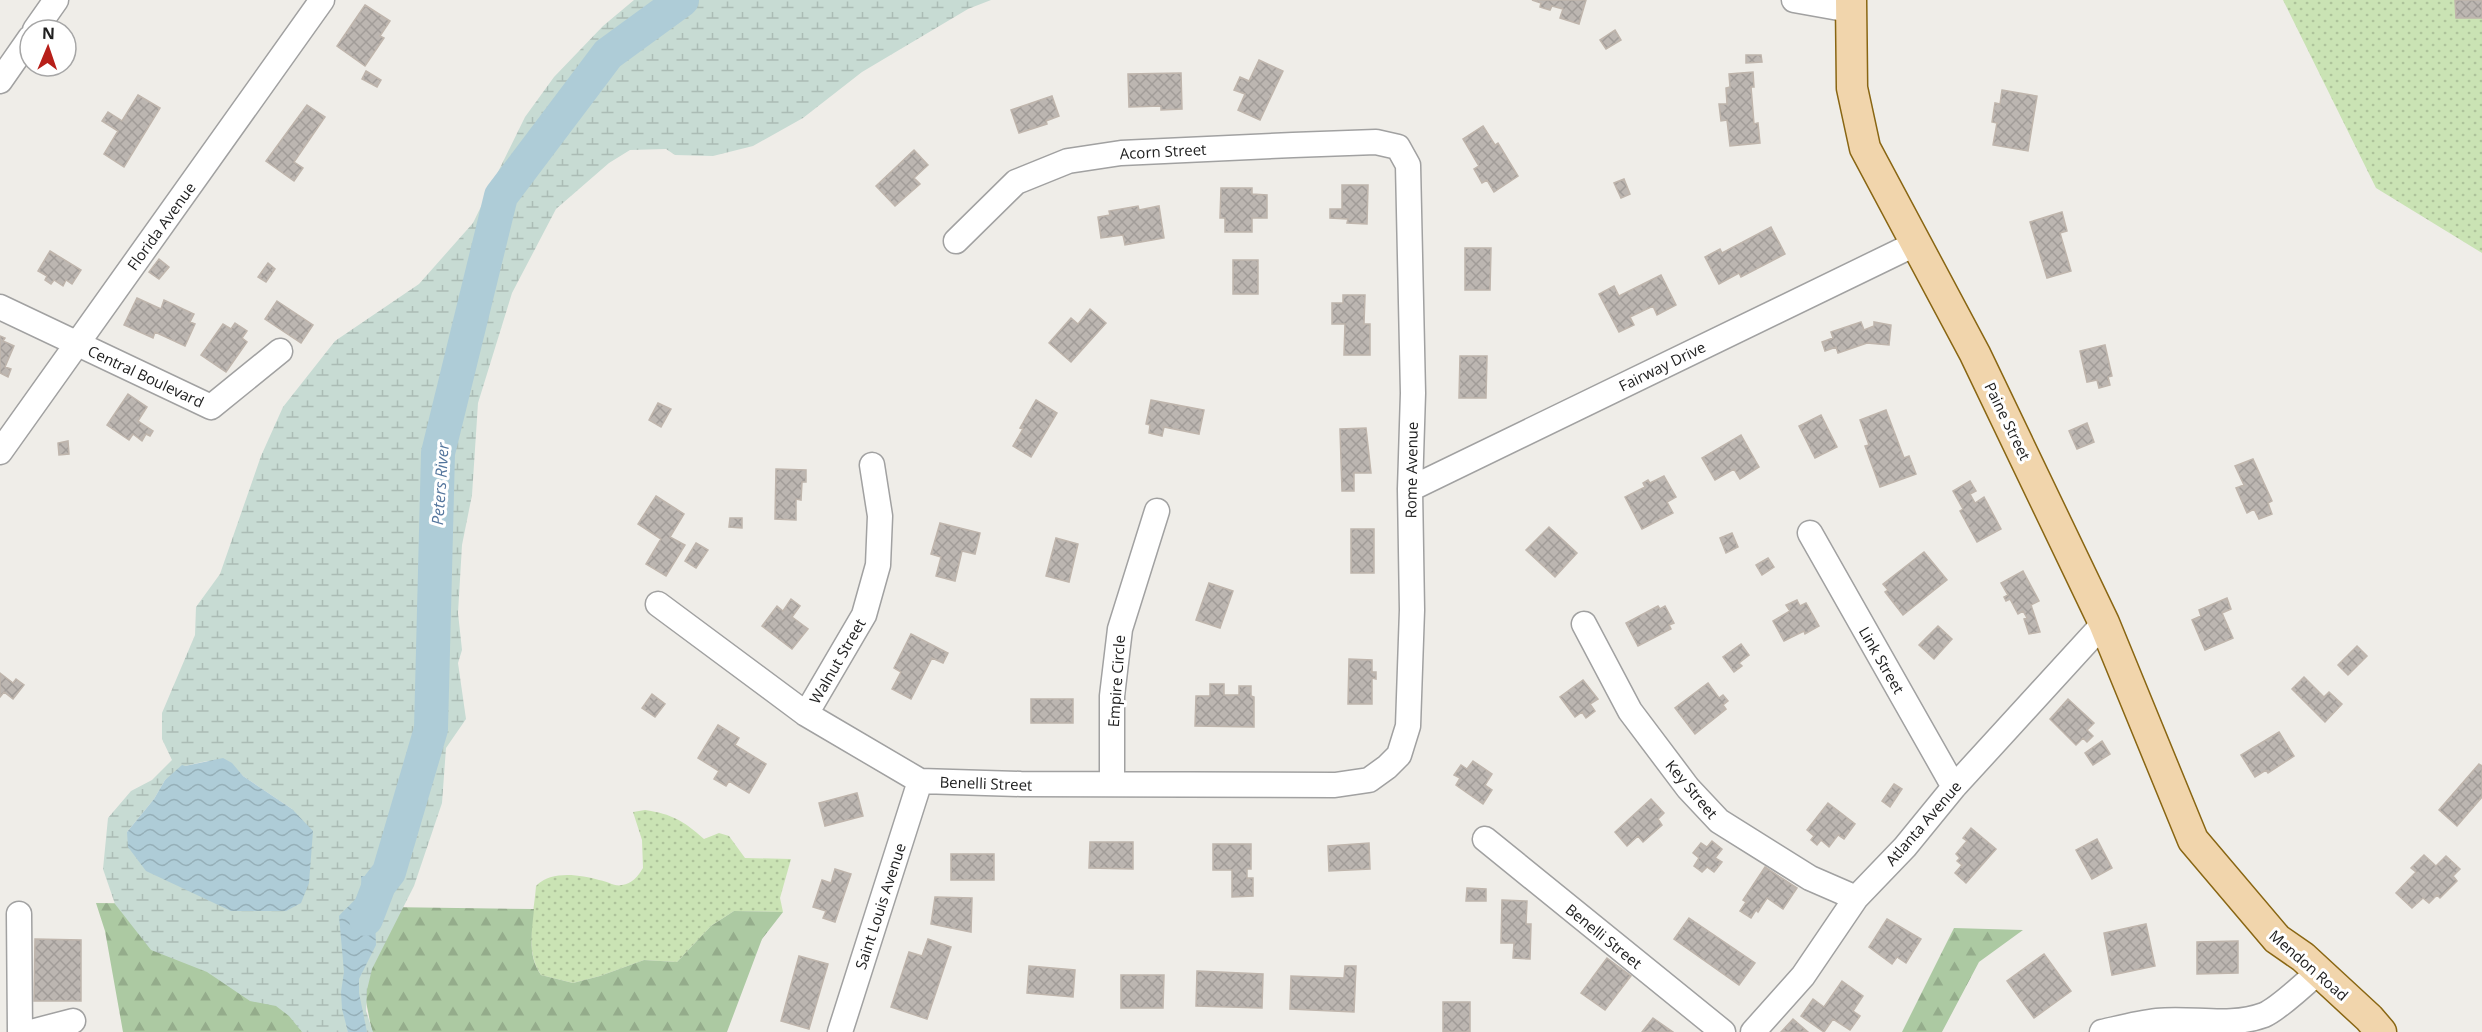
<svg xmlns="http://www.w3.org/2000/svg" width="2482" height="1032" viewBox="0 0 2482 1032" font-family="'Open Sans',sans-serif">
<style>
.grass{fill:url(#grass-dots)}
.forest{fill:url(#forest-firs)}
.wetland{fill:url(#wetland-marsh);fill-rule:evenodd}
.water{fill:url(#water-waves)}
.lines{fill:none;stroke-linecap:round;stroke-linejoin:round}
.river{stroke:#aeccd7;stroke-width:34}
.building{fill:url(#building-cross-hatch);stroke:#bfb5ac;stroke-width:1.5}
.minor-casing{stroke:#a1a1a1;stroke-width:27}
.major-casing{stroke:#896613;stroke-width:33}
.minor{stroke:#fff;stroke-width:24}
.major{stroke:#f1d5ac;stroke-width:30}
.labels{text-anchor:middle;dominant-baseline:central;stroke-width:6;stroke-linejoin:round;paint-order:stroke}
.street-label{font-size:15px;fill:#202020;stroke:#fff}
.water-label{font-size:16px;font-style:italic;fill:#54769d;stroke:#fff}
</style>
<defs>
<pattern id="grass-dots" width="8" height="8" patternUnits="userSpaceOnUse" patternTransform="scale(1.5)"><rect width="8" height="8" fill="#cae3b4"/><path d="M2 2h.1M6 6h.1" fill="none" stroke="#adc29a" stroke-width="1.8" stroke-linecap="round"/></pattern>
<pattern id="forest-firs" width="22" height="20" patternUnits="userSpaceOnUse" patternTransform="scale(1.5)"><rect width="22" height="20" fill="#acc9a2"/><path d="M5 1l3.5 6h-7zM16 11l3.5 6h-7z" fill="#94ac8b"/></pattern>
<pattern id="wetland-marsh" width="20" height="14" patternUnits="userSpaceOnUse" patternTransform="scale(1.5)"><rect width="20" height="14" fill="#c7dbd3"/><path d="M1 5h8M5 5V1M11 12h8M15 12V8" fill="none" stroke="#abbcb5"/></pattern>
<pattern id="water-waves" width="16" height="10" patternUnits="userSpaceOnUse" patternTransform="scale(1.5)"><rect width="16" height="10" fill="#aeccd7"/><path d="M0 5q4-4 8 0t8 0" fill="none" stroke="#95afb8"/></pattern>
<pattern id="building-cross-hatch" width="8" height="8" patternUnits="userSpaceOnUse" patternTransform="scale(1.5)"><rect width="8" height="8" fill="#bcb6b1"/><path d="M0 0l8 8M0 8l8-8" fill="none" stroke="#a19c98"/></pattern>
</defs>
<rect width="100%" height="100%" fill="#efede8"/>
<path class="grass" d="M2283 0H2482V253L2376 188Z
M645 810C672 814 684 821 704 839L719 833 729 836 745 858 791 859 780 898 783 912 734 911 711 926 677 962 644 960 600 976 573 983 541 975C524 950 534 914 536 886 552 870 580 875 599 880 607 881 615 887 622 885 632 884 638 876 643 868L642 840 633 812Z"/>
<path class="forest" d="M96 903 323 906 332 1032H123L105 931Z
M385 907 534 909C532 932 527 955 541 975L573 983 600 976 644 960 677 962 711 926 734 911 783 912 762 939 727 1032H372L361 976Z
M1954 928 2023 930 1979 962 1942 1032H1902Z"/>
<path class="wetland" d="M634 0H991L968 9 862 72 803 118 753 146 713 156 675 155 666 149 630 150 609 163 556 209 512 293 478 403 472 495 462 545 458 613 462 650 458 663 466 719 446 748 442 803 414 886 372 969 367 990 366 1011 373 1032H302L289 1016 276 1006 250 1001 207 972 151 950 115 904 103 869 108 818 131 791 152 780 172 760 162 739V713L195 635 196 607 220 574 261 456 283 407 335 341 419 284 473 223 525 117 554 77 603 26ZM207 761 233 767 243 776 292 809 127 832 154 799 165 780 185 766Z"/>
<path class="water" d="M223 758 232 763 243 776 292 809 313 831 309 883 301 903 286 911H231L146 871 128 847 127 832 154 799 165 780 182 765 185 766Z
M361 876H397L375 919 376 945 359 979V993L367 1032H348L342 1009 341 992 344 972 339 916C352 901 363 898 361 876Z"/>
<g class="lines">
<path class="river" d="M366 919 379 885 389 872 431 729 438 453 501 196 608 54 682 0"/>
</g>
<path class="building" d="M1532 0H1586L1579 24 1560 18 1563 9 1552 6 1550 10 1540 7 1541 3Z
M2455 0H2482V18H2456Z
M365 5 390 21 380 36 384 38 365 66 337 46Z
M1615 30 1621 40 1606 49 1600 40Z
M1746 55H1761L1762 62 1746 63Z
M1259 60 1283 71 1260 120 1238 110 1245 94 1234 90 1240 77 1249 81Z
M366 71 381 80 377 87 362 79Z
M1753 72 1754 87H1751L1754 124 1758 123 1760 143 1730 146 1727 120 1721 121 1719 104H1727L1726 88 1730 87 1729 74Z
M1181 73 1182 109 1161 110V106L1129 107 1128 74Z
M2002 90 2037 96 2028 151 1993 145 1997 123 1992 122 1995 103 2000 104Z
M138 95 160 108 124 167 104 154 118 131 102 121 108 112 122 121Z
M1052 96 1059 116 1046 121 1047 124 1019 133 1011 110Z
M307 105 325 117 294 162 303 168 294 181 266 161Z
M1483 126 1495 145 1498 143 1518 176 1494 192 1487 180 1482 183 1474 169 1479 166 1463 139Z
M914 150 928 165 914 178 920 184 895 206 876 186Z
M1624 179 1630 194 1621 198 1614 183Z
M1342 185H1368L1367 224 1347 223 1348 219 1330 218V209H1342Z
M1221 188H1252V194L1267 195V218H1252V232H1225V218H1220Z
M1138 206 1139 210 1159 206 1164 238 1125 245 1123 235 1101 238 1098 217 1110 215 1109 211Z
M2062 212 2067 231 2060 233 2071 271 2047 278 2030 222Z
M1771 227 1785 254 1741 277 1739 273 1719 284 1705 257 1720 249 1722 253Z
M1465 248H1491L1490 290H1465Z
M50 251 81 270 72 284 66 280 63 286 54 280 51 284 45 280 47 276 38 271Z
M159 259 169 267 159 279 149 272Z
M1233 260H1258V294H1233Z
M268 263 275 269 266 282 258 277Z
M1661 275 1676 305 1657 315 1653 306 1630 317 1634 325 1619 332 1599 294 1614 286 1619 296Z
M1343 295H1365L1364 324H1370V355H1344L1345 324H1332V303H1343Z
M137 298 161 309 164 300 194 314 190 322 195 324 185 346 155 332 153 338 124 325Z
M277 301 313 325 301 343 265 319Z
M1090 309 1106 323 1071 362 1049 343 1071 318 1078 324Z
M1861 322 1864 330 1874 326V322L1891 325 1889 345 1867 343 1838 353 1836 347 1825 351 1822 342 1833 338 1831 332Z
M235 323 247 331 242 338 247 342 226 372 201 355 223 324 231 329Z
M0 336 5 338 3 341 14 346 5 367 11 369 8 377 0 373Z
M2105 345 2112 376 2108 377 2110 385 2099 388 2097 380 2087 382 2080 351Z
M1460 356H1487L1486 398H1459Z
M128 394 147 407 138 421 153 431 150 436 146 434 142 441 133 434 129 440 107 425Z
M1036 400 1057 413 1031 457 1013 446 1023 429 1020 428Z
M1151 400 1204 410 1199 434 1164 427 1162 436 1149 433 1150 425 1146 424Z
M658 403 671 409 661 427 649 420Z
M1886 410 1904 458 1909 456 1916 474 1880 487 1865 446 1869 445 1860 420Z
M1821 415 1837 447 1815 458 1799 426Z
M2087 423 2094 442 2077 449 2069 431Z
M1366 428 1371 473H1354V491H1342L1340 429Z
M1741 435 1759 467 1740 479 1734 469 1715 480 1702 458Z
M68 441 69 454 59 455 58 443Z
M2253 459 2272 501 2268 503 2272 514 2259 519 2254 509 2247 513 2236 488 2244 485 2235 466Z
M776 469 806 470V482H802L801 500 796 499V520L775 519Z
M1664 476 1676 497 1667 502 1673 513 1642 529 1625 497 1645 487 1643 483 1648 480 1650 483Z
M1970 481 1976 491 1970 494 1975 503 1984 497 2001 529 1977 542 1960 511 1963 509 1953 491Z
M656 496 684 514 670 537 685 545 666 576 646 564 661 539 638 524Z
M730 518H742V528L729 527Z
M940 523 980 533 975 554 962 551 955 581 936 576 941 557 931 554Z
M1549 527 1577 553 1555 577 1526 550Z
M1351 529H1374V573H1351Z
M1732 533 1738 547 1726 553 1720 538Z
M1056 538 1078 544 1069 582 1046 576Z
M696 543 708 550 696 568 685 561Z
M1924 552 1947 580 1903 615 1885 592 1888 590 1883 584Z
M1768 558 1774 567 1762 575 1756 565Z
M2023 571 2039 601 2031 605 2040 632 2029 634 2024 619 2027 618 2023 611 2018 614 2010 599 2006 601 2004 597 2008 595 2001 583Z
M1209 583 1233 591 1220 628 1196 620Z
M2227 598 2231 609 2222 613 2233 638 2205 650 2192 620 2201 616 2199 610Z
M791 599 800 606 792 617 808 629 792 649 762 626 777 606 783 611Z
M1797 600 1800 606 1806 603 1819 626 1805 634 1804 631 1784 641 1773 621 1790 611 1786 605Z
M1658 606 1660 609 1665 606 1674 623 1669 625 1671 629 1638 646 1626 623Z
M1938 626 1952 639 1934 659 1919 645Z
M911 634 948 653 943 663 932 658 911 699 892 689 901 672 894 668Z
M1741 644 1749 655 1739 663 1742 666 1734 672 1723 657Z
M2357 646 2367 656 2348 675 2338 665Z
M1349 659 1372 660V672H1376V679L1372 678V704H1348Z
M0 673 13 683 16 679 24 685 13 699 4 692 0 697Z
M2304 677 2324 697 2329 692 2342 704 2325 722 2292 689Z
M1583 680 1598 699 1590 704 1595 711 1586 718 1582 712 1575 717 1560 697Z
M1708 683 1719 698 1723 695 1728 701 1723 705 1726 709 1695 734 1675 708Z
M1210 684H1224V695H1239V686H1251V696L1254 697V727L1195 726 1196 696H1210Z
M652 694 665 704 655 717 642 708Z
M1031 699H1073V723H1031Z
M2068 699 2094 723 2087 730 2093 736 2087 742 2083 738 2076 745 2050 719Z
M718 725 739 738 735 745 766 764 749 793 729 781 726 786 714 779 719 771 698 758Z
M2279 732 2294 756 2268 773 2266 770 2255 777 2241 755Z
M2102 741 2110 754 2093 765 2085 753Z
M1473 761 1492 774 1485 785 1492 790 1483 804 1456 785 1460 778 1454 775 1461 765 1467 769Z
M2479 764 2482 766V797L2457 826 2439 810Z
M1894 784 1902 789 1890 807 1882 801Z
M857 793 863 816 825 826 819 803Z
M1651 799 1664 813 1658 819 1662 825 1643 842 1638 836 1627 846 1615 832Z
M1828 803 1855 824 1844 839 1838 835 1829 847 1821 840 1817 845 1811 840 1814 836 1807 830Z
M1971 828 1996 849 1966 883 1955 873 1962 865 1957 861 1960 858 1956 854 1967 841 1963 838Z
M2097 839 2112 868 2092 879 2076 850Z
M1712 841 1722 849 1715 858 1722 862 1714 872 1707 867 1702 872 1694 866 1699 858 1693 853 1701 843 1707 847Z
M1090 842H1133V869L1089 868Z
M1369 843 1370 869 1329 871 1328 846Z
M1213 844H1251V869H1247V878H1253V896L1232 897V870H1213Z
M951 854H994V880H951Z
M2424 855 2436 866 2446 856 2460 869 2453 876 2457 881 2440 898 2437 895 2429 903 2423 898 2412 908 2396 893 2416 872 2411 868Z
M1765 867 1797 888 1783 909 1767 898 1758 912 1756 910 1751 918 1740 911 1746 902 1743 900Z
M835 869 851 874 835 922 823 918 826 911 813 907 822 880 831 883Z
M1467 888 1486 889V901H1466Z
M935 897 972 898 971 932 931 924Z
M1502 900 1527 901 1526 924H1531L1530 959 1513 958 1514 943H1501Z
M1689 918 1755 963 1739 985 1674 939Z
M1887 919 1921 939 1906 963 1897 957 1892 964 1869 947Z
M2146 924 2155 966 2112 975 2104 933Z
M35 939 81 940V1001H34Z
M928 939 951 947 927 1019 891 1007 909 952 922 956Z
M2238 941V973L2197 974V942Z
M2044 954 2071 991 2034 1018 2007 981Z
M799 956 828 964 809 1029 781 1021Z
M1607 958 1631 976 1605 1010 1581 993Z
M1029 966 1075 970 1073 997 1027 993Z
M1345 966H1356L1354 1012 1290 1009 1291 976 1344 978Z
M1197 971 1263 974 1262 1008 1196 1006Z
M1121 975H1164L1163 1008H1121Z
M1842 981 1863 996 1853 1011 1860 1016 1850 1030 1833 1019 1824 1032 1801 1016 1813 999 1824 1007Z
M1443 1002H1470V1032H1443Z
M1653 1018 1673 1032H1642Z
M1793 1019 1808 1032H1781Z"/>
<g class="lines">
<defs>
<path id="minor" d="M1794 0 1850 10
M35 30 56 0
M0 81 30 38
M0 307 211 407 280 351
M0 452 322 0
M1410 489 1915 244
M1810 533 1954 787
M658 604 806 714 920 781 1021 784 1335 785 1369 780 1387 767 1399 755 1408 726 1412 610 1410 489 1413 393 1408 165 1398 147 1376 142 1293 145 1121 153 1068 161 1016 182 956 241
M1584 624 1630 711 1688 788 1719 821 1810 878 1856 898
M806 714 864 615 878 565 880 516 872 465
M1112 784V696L1120 629 1157 511
M1485 839 1723 1032
M19 914 20 1032
M31 1032 73 1021
M840 1032 920 781
M1753 1032 1803 976 1856 898 1905 847 1954 787 2104 623
M2102 1032C2120 1028 2139 1023 2157 1021 2192 1017 2229 1028 2264 1015 2278 1009 2306 983 2318 972"/>
<path id="major" d="M1851 0 1852 88 1865 148 1975 354 2104 623 2193 840 2277 939 2303 957 2369 1018 2381 1032"/>
</defs>
<use href="#minor" class="minor-casing"/>
<use href="#major" class="major-casing"/>
<use href="#minor" class="minor"/>
<use href="#major" class="major"/>
</g>
<g class="labels">
<g class="street-label">
<text transform="translate(1163 151) rotate(-3)">Acorn Street</text>
<text transform="translate(161 226) rotate(-54)">Florida Avenue</text>
<text transform="translate(1662 366) rotate(-26)">Fairway Drive</text>
<text transform="translate(146 376) rotate(25)">Central Boulevard</text>
<text transform="translate(2008 421) rotate(64)">Paine Street</text>
<text transform="translate(1411 470) rotate(-89)">Rome Avenue</text>
<text transform="translate(1882 660) rotate(60)">Link Street</text>
<text transform="translate(837 661) rotate(-60)">Walnut Street</text>
<text transform="translate(1116 681) rotate(-86)">Empire Circle</text>
<text transform="translate(986 783) rotate(2)">Benelli Street</text>
<text transform="translate(1692 789) rotate(50)">Key Street</text>
<text transform="translate(1923 823) rotate(-49)">Atlanta Avenue</text>
<text transform="translate(880 906) rotate(-72)">Saint Louis Avenue</text>
<text transform="translate(1604 936) rotate(39)">Benelli Street</text>
<text transform="translate(2309 965) rotate(41)">Mendon Road</text>
</g>
<g class="water-label">
<text transform="translate(440 484) rotate(-86)">Peters River</text>
</g>
</g>
<g transform="translate(48 48) rotate(2)"><circle r="28" fill="#ffffff" stroke="#a6a6a6" stroke-width="1.5"/>
<path d="M0-4.5L10 22L0 15L-10 22Z" fill="#b71f19"/>
<text y="-9" font-size="16" font-weight="bold" text-anchor="middle" fill="#202020">N</text>
</g>
</svg>
